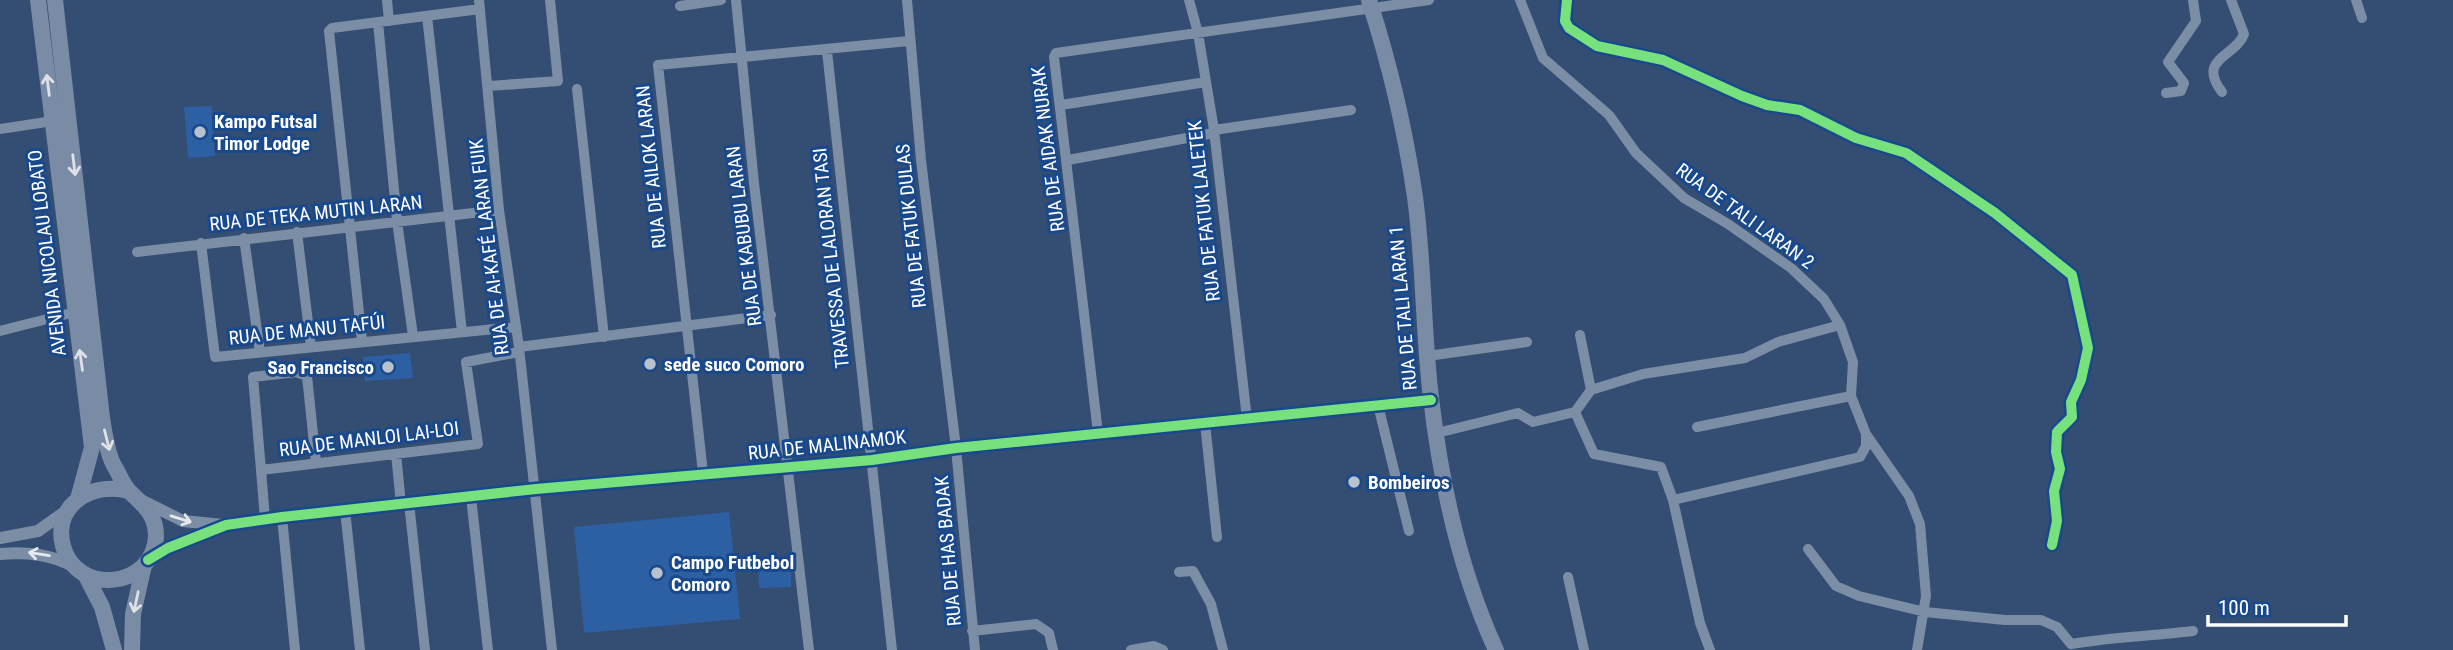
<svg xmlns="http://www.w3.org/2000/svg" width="2453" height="650" viewBox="0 0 2453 650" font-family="'Roboto Condensed',sans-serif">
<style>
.green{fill:#2d5fa3}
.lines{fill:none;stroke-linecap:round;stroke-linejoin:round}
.minor{stroke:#7b8ea6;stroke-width:10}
.tertiary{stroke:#7b8ea6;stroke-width:12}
.primary{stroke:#7a8ca5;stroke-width:16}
.cycleway-casing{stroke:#19498d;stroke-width:15}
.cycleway{stroke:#77e17e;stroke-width:10}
.oneway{stroke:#dee2e8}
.oneway2{stroke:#e5e8ed}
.poi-dot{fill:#b8c1ce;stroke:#19498d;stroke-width:2.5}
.labels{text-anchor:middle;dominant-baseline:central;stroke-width:6;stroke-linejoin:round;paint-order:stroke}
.poi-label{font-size:19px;font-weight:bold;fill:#fff;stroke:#19498d;text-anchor:start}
.street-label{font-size:19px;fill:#fff;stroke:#19498d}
</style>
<rect width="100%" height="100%" fill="#344d72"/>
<path class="green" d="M212 106 215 156 188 158 184 107Z
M410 353 413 378 365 381 363 357Z
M729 512 740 619 584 633 574 527Z
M791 566V587L759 588 758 567Z"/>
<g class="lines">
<path class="minor" d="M387 0 389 21
M479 0 499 210 519 347 552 650
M736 0 754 183 809 650
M907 0 921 160 956 448 975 650
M1189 0 1198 33 1214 130 1247 419
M1520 0 1543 58 1609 115 1636 153 1684 198 1728 224 1791 268 1824 299 1840 325 1853 362 1851 396 1866 434 1909 496 1920 524 1926 596 1917 650
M1567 0 1565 21 1569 28 1597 46 1663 60 1742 96 1767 105 1800 110 1856 138 1906 153 1995 213 2072 275 2088 348 2081 380 2071 402 2072 417 2057 432 2056 452 2060 469 2054 491 2057 521 2052 545
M2356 0 2362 18
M680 6 721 0
M427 16 462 332
M378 22 397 221 413 336
M827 51 892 650
M489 86 558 81 550 0
M577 89 604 337
M2222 92C2196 58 2236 57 2244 34L2231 0
M2166 93 2181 91 2184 83 2168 62 2196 21 2193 0
M1061 105 1206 82
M0 129 53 121
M1214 130 1351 110
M1068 160 1214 133
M297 232 311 347
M244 238 260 352
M201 243 215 357 516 327
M137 252 499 210
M0 331 75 312
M1580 335 1591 390
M362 341 329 31 332 28 480 9
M519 347 771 315
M1428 356 1527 342
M1378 405 1409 531
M1575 412 1591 390 1643 374 1745 358 1778 342 1840 325
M1205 423 1217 537
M1697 427 1851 396
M1098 433 1054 57 1056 53 1429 0
M1437 433 1518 413 1533 422 1575 412 1594 454 1661 467 1673 500 1700 623 1710 650
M396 454 401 504
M261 470 253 377 296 372 307 376 316 463
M703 473 658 65 909 41
M471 497 488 650
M1673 500 1860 457 1866 446V434
M409 503 425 650
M345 510 360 650
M282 517 295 650
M265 519 261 470 478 444 466 362 519 352
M1808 549 1836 586 1859 596 1925 612 2005 620H2041L2057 627 2071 644C2112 637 2152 636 2193 631
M1179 572 1193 571 1211 604 1223 650
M1568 577 1584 650
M972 631 1036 624 1049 633 1053 650
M1131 650 1154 646 1163 650"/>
<path class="tertiary" d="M141 500 183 521 223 525
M0 538 38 531 66 511
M0 554C28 552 50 554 75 567
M149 559 168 548 226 525 282 517 536 489 872 460 956 448 1431 400"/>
<path class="primary" d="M38 0 92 447 78 499
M55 0 102 418C105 434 107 455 116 469 120 476 124 486 130 492 143 505 156 514 156 536 154 588 77 597 63 546 52 504 94 481 129 491
M1369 0C1390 65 1405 129 1415 197 1424 263 1423 332 1431 398 1441 484 1460 572 1496 650
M85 574 102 607 114 650
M132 650 133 614 144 565"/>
<defs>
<path id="cycleway" d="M1567 0 1565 21 1569 28 1597 46 1663 60 1742 96 1767 105 1800 110 1856 138 1906 153 1995 213 2072 275 2088 348 2081 380 2071 402 2072 417 2057 432 2056 452 2060 469 2054 491 2057 521 2052 545
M148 560 168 548 226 525 282 517 536 489 872 460 956 448 1431 400"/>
</defs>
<use href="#cycleway" class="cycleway-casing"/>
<use href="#cycleway" class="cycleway"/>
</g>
<defs><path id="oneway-shaft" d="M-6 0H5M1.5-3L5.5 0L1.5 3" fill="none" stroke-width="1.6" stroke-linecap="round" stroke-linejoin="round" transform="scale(1.75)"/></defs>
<g class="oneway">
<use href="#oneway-shaft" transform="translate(48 85) rotate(-97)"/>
<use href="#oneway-shaft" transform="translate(74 165) rotate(83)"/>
<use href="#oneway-shaft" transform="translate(81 360) rotate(-98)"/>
<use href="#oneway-shaft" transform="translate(107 440) rotate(76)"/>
<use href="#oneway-shaft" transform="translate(136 602) rotate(102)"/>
</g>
<g class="oneway2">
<use href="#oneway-shaft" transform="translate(181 519) rotate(17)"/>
<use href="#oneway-shaft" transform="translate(39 554) rotate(-171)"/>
</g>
<g class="poi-dot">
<circle cx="200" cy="132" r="7"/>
<circle cx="650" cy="364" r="7"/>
<circle cx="388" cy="367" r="7"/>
<circle cx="1354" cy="482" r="7"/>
<circle cx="657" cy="573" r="7"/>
</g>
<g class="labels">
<g class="poi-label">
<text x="214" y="121">Kampo Futsal<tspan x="214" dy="22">Timor Lodge</tspan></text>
<text x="664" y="364">sede suco Comoro</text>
<text x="374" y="367" text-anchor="end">Sao Francisco</text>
<text x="1368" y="482">Bombeiros</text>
<text x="671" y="562">Campo Futbebol<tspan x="671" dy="22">Comoro</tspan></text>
</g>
<g class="street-label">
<text transform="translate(1048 149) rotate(-97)">RUA DE AIDAK NURAK</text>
<text transform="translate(651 167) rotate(-96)">RUA DE AILOK LARAN</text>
<text transform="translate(1204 211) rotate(-96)">RUA DE FATUK LALETEK</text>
<text transform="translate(316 213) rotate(-6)">RUA DE TEKA MUTIN LARAN</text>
<text transform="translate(1745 216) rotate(36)">RUA DE TALI LARAN 2</text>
<text transform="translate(911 226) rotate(-96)">RUA DE FATUK DULAS</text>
<text transform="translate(744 236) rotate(-97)">RUA DE KABUBU LARAN</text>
<text transform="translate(489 247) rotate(-97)">RUA DE AI-KAFÉ LARAN FUIK</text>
<text transform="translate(47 253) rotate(-97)">AVENIDA NICOLAU LOBATO</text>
<text transform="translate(831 258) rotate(-96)">TRAVESSA DE LALORAN TASI</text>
<text transform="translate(1403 308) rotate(-95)">RUA DE TALI LARAN 1</text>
<text transform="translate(307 330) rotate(-6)">RUA DE MANU TAFÚI</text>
<text transform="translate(369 439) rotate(-7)">RUA DE MANLOI LAI-LOI</text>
<text transform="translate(827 445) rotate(-6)">RUA DE MALINAMOK</text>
<text transform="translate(948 551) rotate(-95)">RUA DE HAS BADAK</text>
</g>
</g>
<path d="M2208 615v10h138v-10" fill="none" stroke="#ffffff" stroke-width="3.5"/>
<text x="2218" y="615" font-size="21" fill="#ffffff" stroke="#19498d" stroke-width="5" paint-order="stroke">100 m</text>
</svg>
